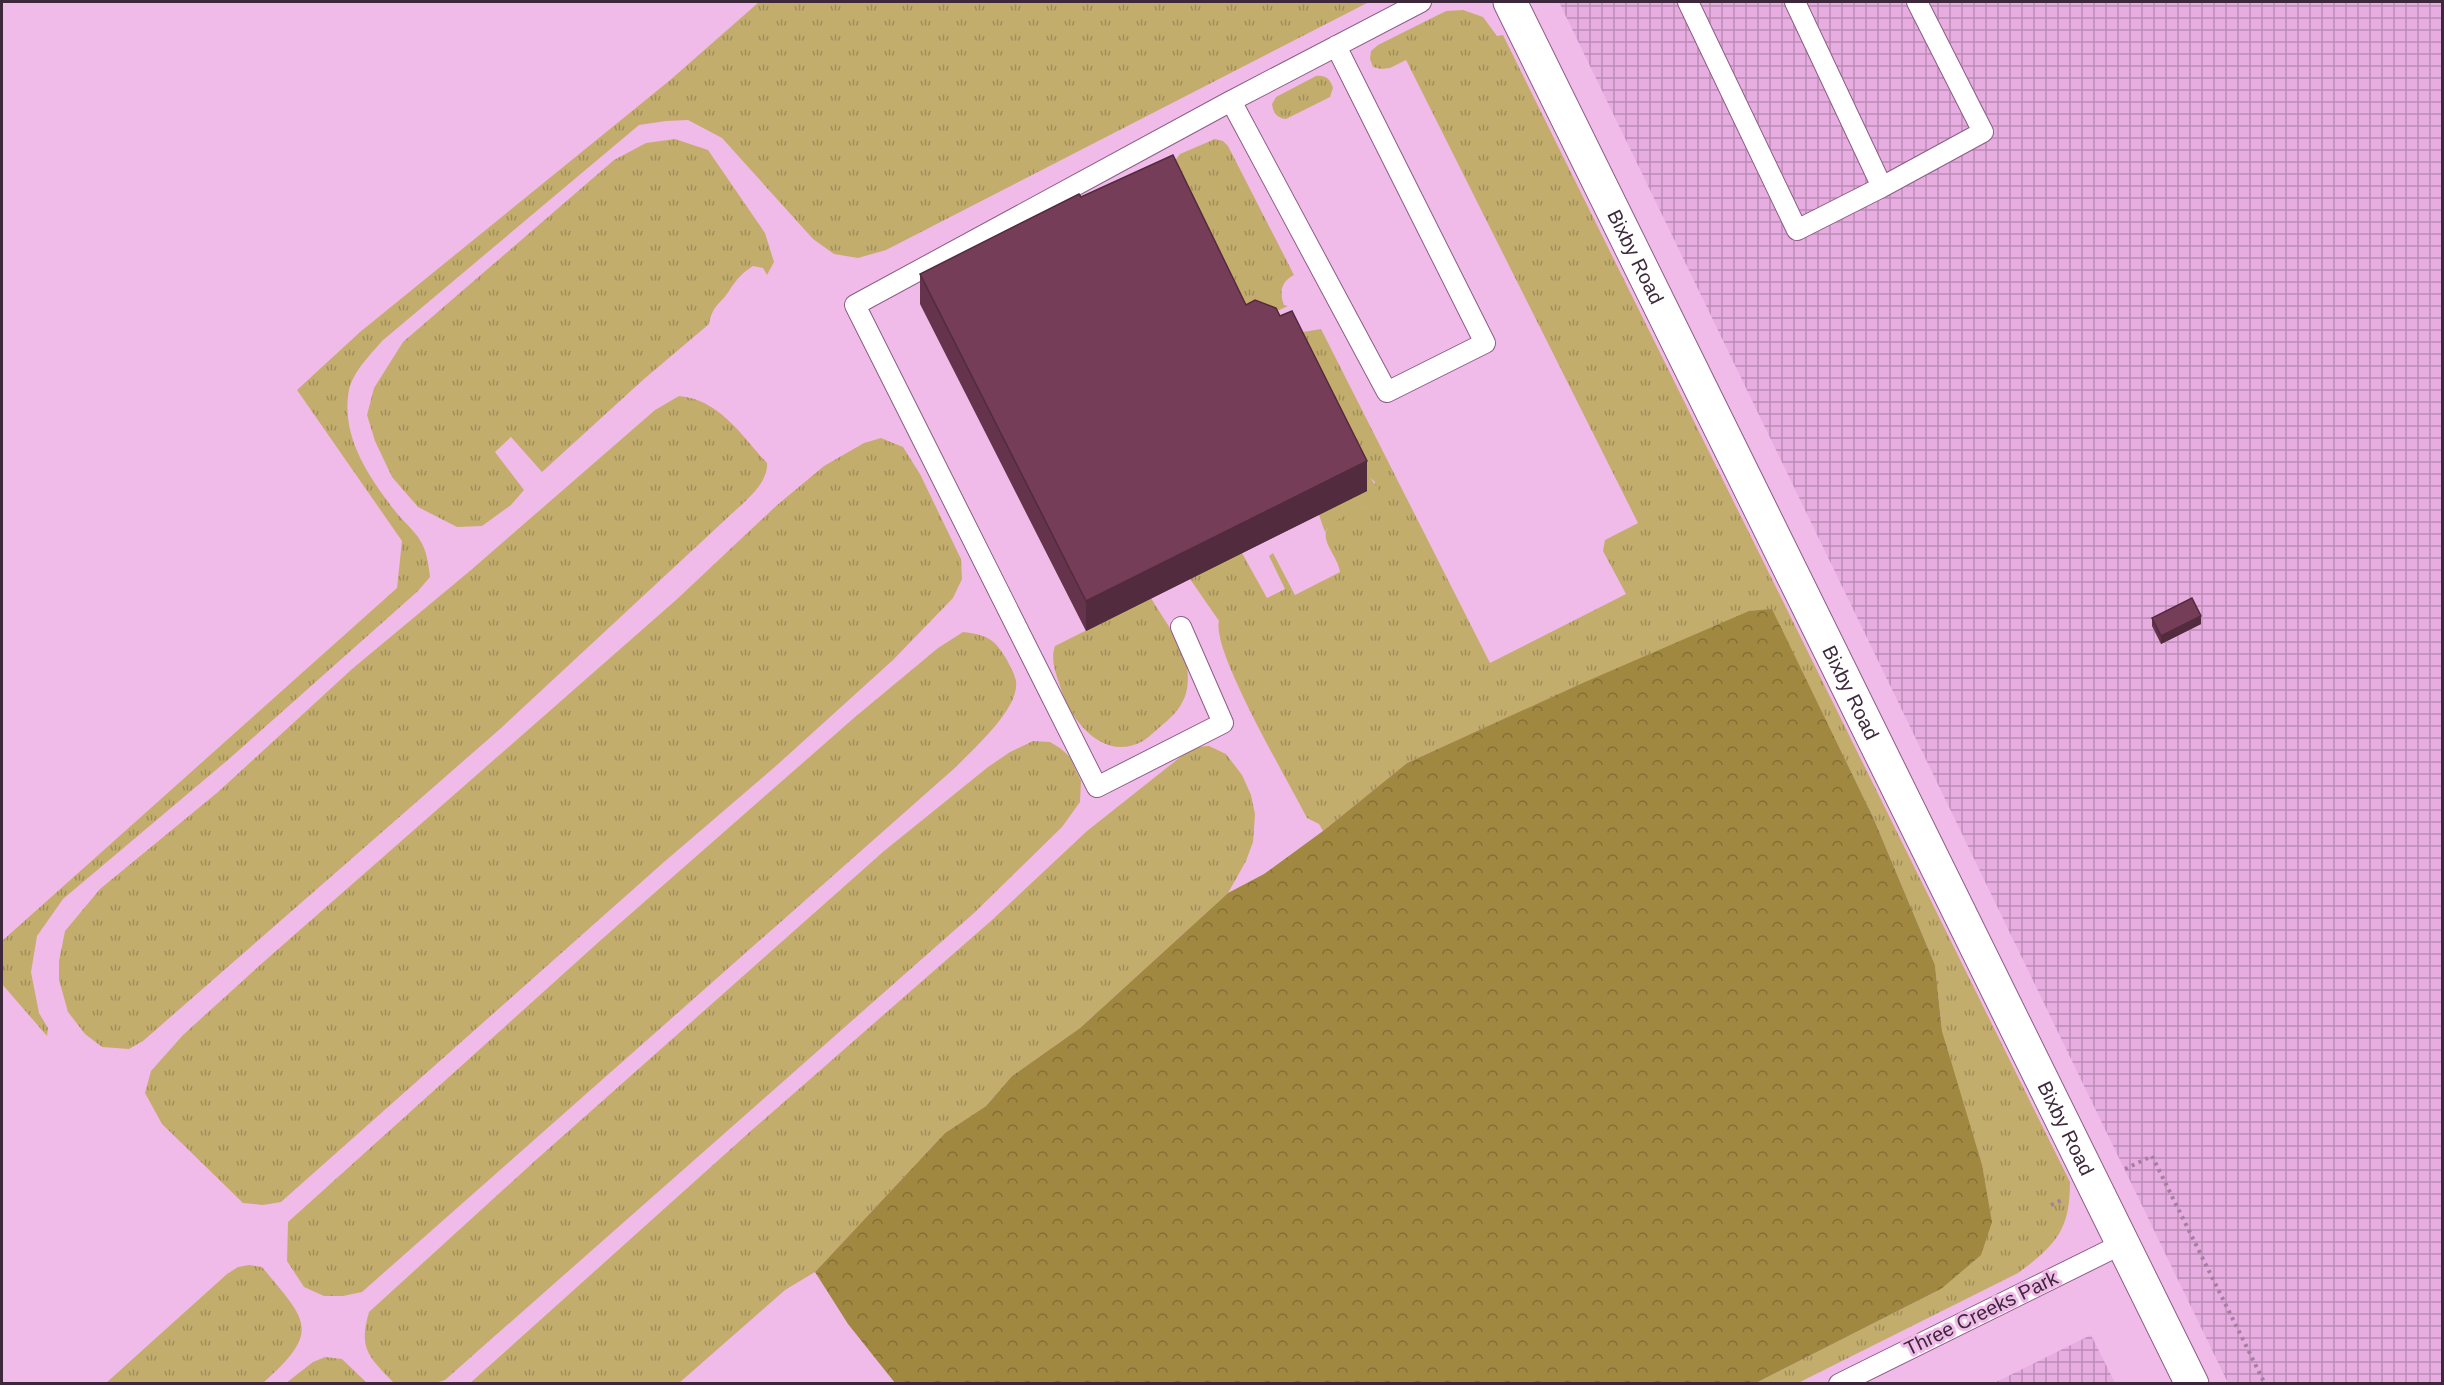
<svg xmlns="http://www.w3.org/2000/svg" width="2444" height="1385" viewBox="0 0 2444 1385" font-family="Helvetica,sans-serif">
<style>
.industrial{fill:url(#industrial-grid)}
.grass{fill:url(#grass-tufts)}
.forest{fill:url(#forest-crowns)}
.green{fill:#c3ad6d}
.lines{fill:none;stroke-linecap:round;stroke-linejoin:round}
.lane-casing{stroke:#8c5c86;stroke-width:22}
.secondary-casing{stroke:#8c5c86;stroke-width:35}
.path{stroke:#a57ea0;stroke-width:4;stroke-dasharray:3 4.5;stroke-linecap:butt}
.lane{stroke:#fff;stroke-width:20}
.secondary{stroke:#fff;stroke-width:33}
.wall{fill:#65344c}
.shaded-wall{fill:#522b3e}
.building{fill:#753d58;stroke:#522b3e;stroke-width:1.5}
.labels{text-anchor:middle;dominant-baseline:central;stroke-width:6;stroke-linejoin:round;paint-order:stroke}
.street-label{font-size:20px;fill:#3c283a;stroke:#f1bbe9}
</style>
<defs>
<pattern id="industrial-grid" width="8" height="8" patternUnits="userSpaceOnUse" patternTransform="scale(1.5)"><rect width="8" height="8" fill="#e7ace0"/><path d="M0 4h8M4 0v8" fill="none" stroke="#bc8cb7"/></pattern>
<pattern id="grass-tufts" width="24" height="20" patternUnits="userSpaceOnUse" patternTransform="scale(1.5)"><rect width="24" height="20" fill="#c3ad6d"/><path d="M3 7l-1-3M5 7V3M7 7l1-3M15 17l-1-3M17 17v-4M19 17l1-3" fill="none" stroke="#a08d5b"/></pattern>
<pattern id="forest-crowns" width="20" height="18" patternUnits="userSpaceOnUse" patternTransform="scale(1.5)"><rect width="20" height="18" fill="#a08840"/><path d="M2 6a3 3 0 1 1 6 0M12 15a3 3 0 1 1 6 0" fill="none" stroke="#846f37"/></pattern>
</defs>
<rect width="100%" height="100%" fill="#f1bbe9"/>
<path class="industrial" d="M1559 2H2442V1383H2228Z
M2091 1335 2115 1383H1994Z"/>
<path class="grass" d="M759 2H1369L886 250 858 258 834 254 813 239 722 138 688 120 666 121 639 125 382 341C370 355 353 372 349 390 341 433 365 471 389 503 412 535 426 532 430 577L418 591 229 759 63 899 37 936 31 972 39 1013 48 1028 47 1036 2 984V941L397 588 402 541 297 390 360 332 669 81Z
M1463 10 1483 17 1497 36 1503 35 2070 1182C2070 1230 2056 1245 2018 1273L1798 1383H1756L1941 1289 1955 1082 1942 1031 1935 965 1873 817 1772 610 1564 692 1407 763 1323 831 1319 824 1307 818C1290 784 1211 651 1219 621L1190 579 1242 553 1267 598 1285 589 1269 556 1273 553 1295 595 1340 572C1339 564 1333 555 1329 547 1315 521 1349 513 1367 507L1375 482 1368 476 1356 458 1295 326 1303 332 1321 329 1490 663 1626 594 1603 551 1605 540 1638 523 1406 60 1390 68 1381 69 1373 67 1370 59 1371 51 1378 45 1446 11Z
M1316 76C1326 75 1330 79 1333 88L1330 97 1286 119C1277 118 1273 113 1272 104L1276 97Z
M675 139 708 150 765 233 774 262 767 275 763 268 753 266C742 273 736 280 729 291 720 305 713 304 709 324L644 379 542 472 511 437 495 452 524 490 511 505 482 526 457 527 418 507 392 477 375 441 367 415 374 388 403 342 614 160 646 143Z
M1215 139 1223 141 1228 146 1294 275C1281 282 1279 292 1284 305L1288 306 1264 317 1259 331 1148 196 1180 154Z
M679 396C719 399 742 436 767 463 769 485 739 506 725 520L500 729 143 1041 129 1049 102 1047 85 1034 68 1012 59 980V961L65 931 100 889 218 792 352 669 471 570 655 410Z
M881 438 903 447 920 474 961 559 962 579 953 598 893 660 777 765 664 862 281 1202 263 1205 243 1203 162 1124 145 1093 151 1071 183 1035 260 965 676 600 776 506 824 466 864 443Z
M1151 598C1163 619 1183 643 1187 667 1191 695 1181 710 1161 726 1155 731 1149 737 1143 741 1103 763 1070 720 1060 686 1056 673 1050 660 1055 646Z
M963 632C987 635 994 638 1007 660 1010 666 1015 675 1016 681 1020 708 974 748 957 766L362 1292 343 1296H324L304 1287 287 1261 288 1222 602 939 855 717 938 648Z
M1033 741 1050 742 1060 748 1070 757 1081 781 1080 802 1062 827 974 913 445 1380 435 1383H394C369 1357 358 1349 369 1312L537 1159 884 851 988 767 1010 752Z
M1209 746 1226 754 1242 775 1251 795 1255 814 1253 842 1246 861 1228 893 1080 1028 1012 1076 986 1106 945 1133 815 1272 785 1290 679 1383 469 1384 753 1129 992 920 1087 831 1193 747Z
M249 1265 262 1267C307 1321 322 1331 263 1383H106L227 1274 238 1267Z
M325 1357 342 1359 367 1383H286L313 1362Z"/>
<path class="forest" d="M1772 609 1873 817 1935 965 1942 1031 1982 1165 1992 1222 1981 1255 1941 1289 1756 1383H895L848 1324 815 1272 945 1133 986 1106 1012 1076 1080 1028 1228 893 1264 874 1323 831 1407 763 1585 682 1749 611Z"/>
<path class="green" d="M1356 458 1379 490C1376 516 1340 507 1325 532L1319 515Z"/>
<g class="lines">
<defs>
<path id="lane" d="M1688 2 1797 230 1882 187
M1795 2 1882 187 1983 132 1917 2
M1336 46 1485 343 1387 392 1231 101 1421 2
M1181 627 1223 723 1097 787 855 305 1231 101
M1839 1384 2124 1243"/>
<g id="secondary">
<path id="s1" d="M1510 2 2192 1384"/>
</g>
</defs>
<use href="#lane" class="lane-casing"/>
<use href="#secondary" class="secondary-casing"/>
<path class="path" d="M2125 1169 2152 1156 2265 1384
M2051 1205 2062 1200"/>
<use href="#lane" class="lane"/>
<use href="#secondary" class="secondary"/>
</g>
<path class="wall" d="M1081 197 1246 305 1367 491 1086 631 920 304V274Z
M2152 618 2201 624 2161 644 2152 626Z"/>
<path class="shaded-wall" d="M1367 461V491L1086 631V601Z
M2201 616V624L2161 644V636Z"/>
<path class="building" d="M1173 155 1246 305 1255 300 1276 308 1280 316 1292 311 1367 461 1086 601 920 274 1079 194 1081 197Z
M2192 598 2201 616 2161 636 2152 618Z"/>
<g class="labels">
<g class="street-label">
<text stroke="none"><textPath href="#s1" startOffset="284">Bixby Road</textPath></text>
<text stroke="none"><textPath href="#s1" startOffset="770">Bixby Road</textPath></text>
<text stroke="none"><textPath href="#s1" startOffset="1256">Bixby Road</textPath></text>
<text transform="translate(1981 1313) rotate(-26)">Three Creeks Park</text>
</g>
</g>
<rect width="2444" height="1385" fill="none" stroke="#3c283a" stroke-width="6"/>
</svg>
